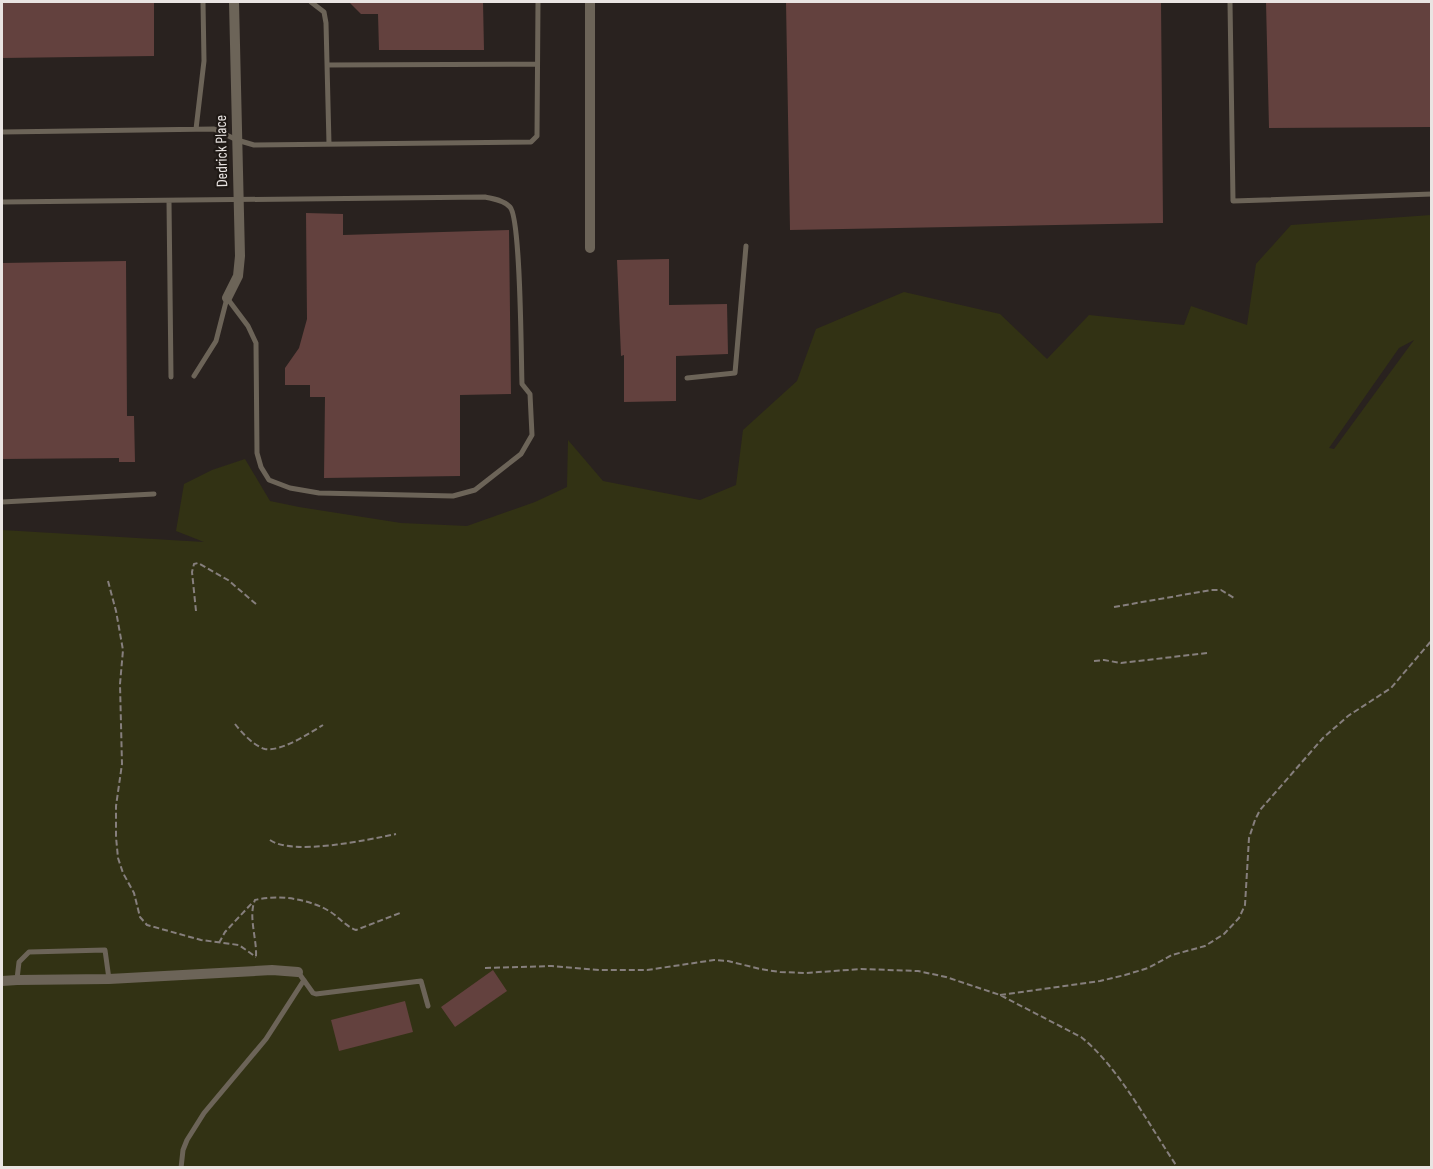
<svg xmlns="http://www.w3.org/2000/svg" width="1433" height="1169" viewBox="0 0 1433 1169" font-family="'Sofia Sans Condensed',sans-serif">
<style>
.green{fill:#323214;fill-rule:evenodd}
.building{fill:#63413e}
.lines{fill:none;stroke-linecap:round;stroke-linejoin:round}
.path{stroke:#867f7d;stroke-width:2;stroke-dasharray:6 3;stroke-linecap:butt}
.lane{stroke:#6c6458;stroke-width:5}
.street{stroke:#6c6458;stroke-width:10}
.labels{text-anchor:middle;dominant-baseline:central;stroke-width:4.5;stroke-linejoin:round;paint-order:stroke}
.street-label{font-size:16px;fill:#e9e4e2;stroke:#1f1915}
</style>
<rect width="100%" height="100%" fill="#29221f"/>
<path class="green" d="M1431 215V1167H2V530L204 542 176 531 184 484 212 470 245 459 270 501 299 507 401 523 467 526 535 502 567 487 568 440 603 481 700 500 736 485 743 430 797 381 816 329 904 292 1000 314 1047 359 1089 315 1184 325 1191 306 1247 325 1256 264 1291 225ZM1414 340 1334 449 1329 448 1399 348Z"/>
<path class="building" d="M2 2H154V56L2 58Z
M349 2H483L484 50H379L378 14H361Z
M786 2H1161L1163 223 790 230Z
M1266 2H1431V127L1269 128Z
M306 213 343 214V235L509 230 511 394 460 395V476L324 478 325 397H310V385H285V368L299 348 307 319Z
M669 259V305L727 304 728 354 676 356V401L624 402V355L621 356 617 260Z
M126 261 127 416H134L135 462H119V458L2 459V263Z
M493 970 507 991 455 1027 441 1007Z
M405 1001 413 1032 339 1051 331 1020Z"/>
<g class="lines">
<path class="path" d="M108 581 116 611 123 650 120 684 122 764 116 806V837L118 858 123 873 134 893 140 917 147 925 201 940 239 945 256 957
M1114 607 1211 590H1221L1234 598
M196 611 192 572 194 564 198 563 228 580 256 604
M1094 661 1104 660 1121 663 1207 653
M235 724C242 733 254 746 265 749 281 752 310 733 323 725
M270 840C292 856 368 840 396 834
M219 943 225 932 253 902
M256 956C257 939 248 916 255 900 278 894 309 899 329 911 338 916 345 926 356 930L400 913
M485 968 552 966 599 970H647L714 960 728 961 760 969 780 972 806 973 861 969 918 971 946 977 1000 995 1081 1037C1119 1067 1150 1127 1178 1168
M1000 995 1100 981 1125 975 1148 968 1172 955 1205 946 1224 934 1239 918 1245 905 1249 838 1255 820 1260 810 1323 738 1348 716 1391 688 1432 640"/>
<path class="lane" d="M311 2 324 12 326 23 329 144
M1230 2 1233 201 1432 194
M327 65 537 64
M196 129 204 61 203 2
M2 132 214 129 237 140 254 145 531 142 537 136 538 2
M169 201 171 377
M2 202 485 197C493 199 504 200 510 207 521 219 521 358 522 384L530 394 532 435 521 454 475 490 453 496 319 493 290 488 269 480 261 467 257 453 256 343 248 326 227 298
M194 376 216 341 227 298
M687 378 735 373 746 246
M2 502 154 494
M298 972 313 993 316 994 421 981 428 1006
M17 979 19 962 29 952 105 950 109 979
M181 1168 183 1150 187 1140 204 1113 266 1039 304 980"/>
<path class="street" d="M590 248V2
M227 298 238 276 240 256 234 2
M2 981 17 980 109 979 272 970 298 972"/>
</g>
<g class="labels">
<g class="street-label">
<text transform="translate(222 151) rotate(-91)">Dedrick Place</text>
</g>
</g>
<rect width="1433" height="1169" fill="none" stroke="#e9e4e2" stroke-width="6"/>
</svg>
